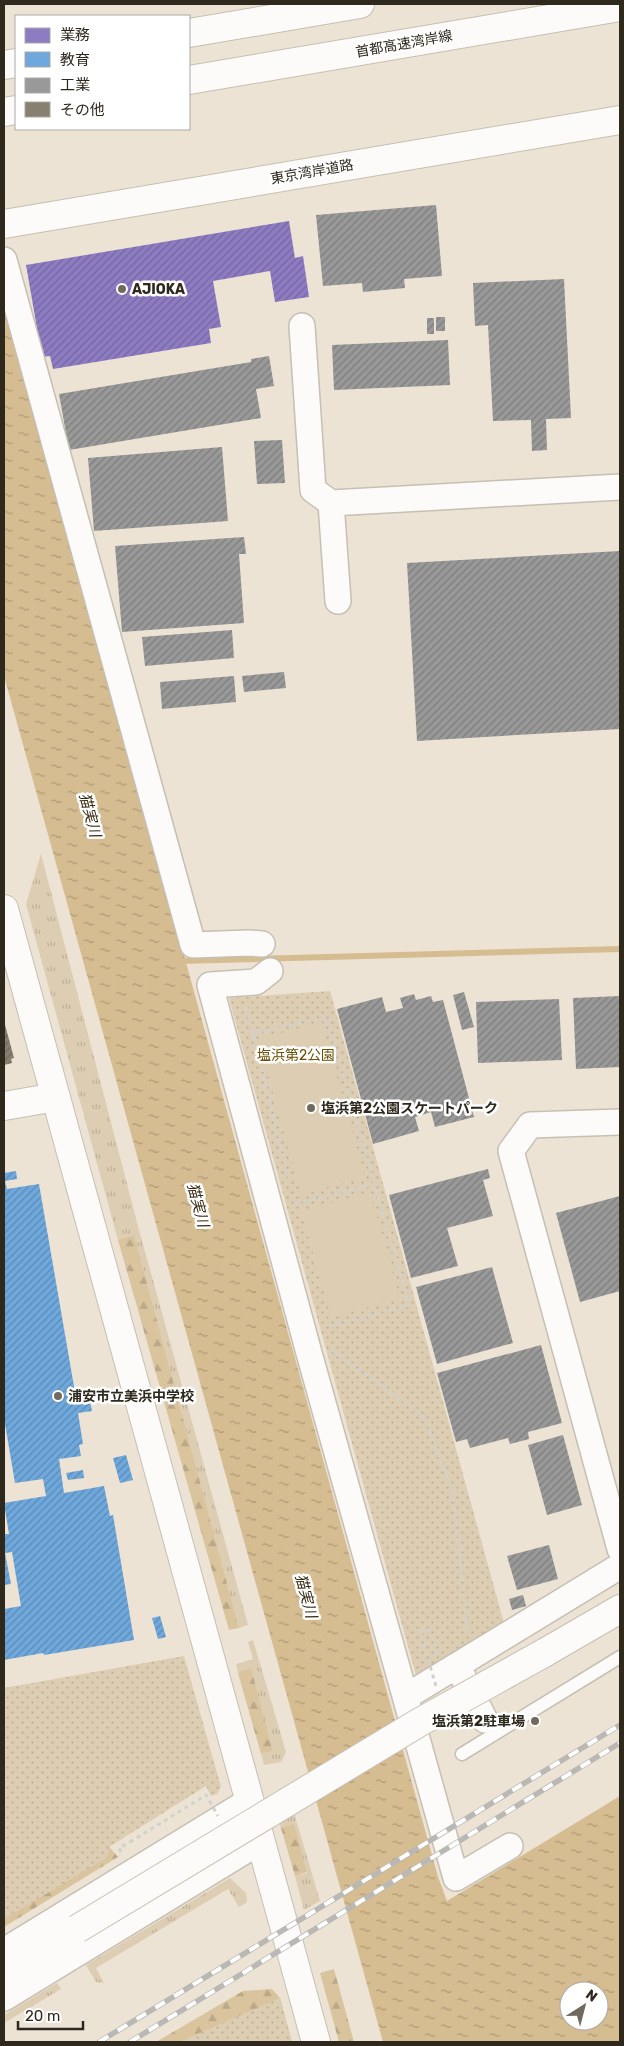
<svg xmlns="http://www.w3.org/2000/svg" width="624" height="2046" viewBox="0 0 624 2046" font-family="Rubik,'Noto Sans JP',sans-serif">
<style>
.grass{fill:url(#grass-tufts)}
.forest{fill:url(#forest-firs)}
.park{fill:url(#park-dots)}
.garden{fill:#ddcdb2}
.water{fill:url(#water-ripples);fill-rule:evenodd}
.offices{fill:url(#offices-hatch)}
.schools{fill:url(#schools-hatch)}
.industry{fill:url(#industry-hatch)}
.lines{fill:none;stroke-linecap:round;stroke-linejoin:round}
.stream{stroke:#d6bc91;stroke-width:6}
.building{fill:url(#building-hatch)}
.lane-casing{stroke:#c6bfb3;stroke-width:15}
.street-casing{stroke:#c6bfb3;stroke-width:28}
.secondary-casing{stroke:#c6bfb3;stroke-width:30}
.highway-casing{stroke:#c6bfb3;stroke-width:30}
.path{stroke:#d3d1cc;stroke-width:3;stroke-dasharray:4 4;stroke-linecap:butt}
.lane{stroke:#fcfbf9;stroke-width:12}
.street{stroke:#fcfbf9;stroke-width:25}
.secondary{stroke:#fcfbf9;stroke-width:28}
.highway{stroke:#fcfbf9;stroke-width:28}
.rail-casing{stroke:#bab8b5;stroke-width:5.5}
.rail{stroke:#fff;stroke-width:4;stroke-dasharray:11;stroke-linecap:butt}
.secondary-bridge-casing{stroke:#c6bfb3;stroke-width:30;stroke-linecap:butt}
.path-bridge{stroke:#d3d1cc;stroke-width:3;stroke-dasharray:4 4;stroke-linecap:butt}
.secondary-bridge{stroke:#fcfbf9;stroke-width:28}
.poi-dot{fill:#70695d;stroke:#fff;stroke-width:2}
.labels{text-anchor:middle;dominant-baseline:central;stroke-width:5;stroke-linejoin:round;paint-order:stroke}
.street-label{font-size:14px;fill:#2e281d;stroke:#fff}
.poi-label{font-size:14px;font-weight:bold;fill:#2e281d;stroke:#fff;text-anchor:start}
.park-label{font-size:14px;fill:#6e4f06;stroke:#fff}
.water-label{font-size:15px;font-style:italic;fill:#37290f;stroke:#fff}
</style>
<defs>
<pattern id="grass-tufts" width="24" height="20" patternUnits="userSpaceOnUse" patternTransform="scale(1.25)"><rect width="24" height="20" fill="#ddcdb2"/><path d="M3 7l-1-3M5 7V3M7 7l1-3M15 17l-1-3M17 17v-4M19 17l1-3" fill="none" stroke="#beb099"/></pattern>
<pattern id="forest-firs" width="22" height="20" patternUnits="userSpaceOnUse" patternTransform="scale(1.25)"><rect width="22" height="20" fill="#d9c49e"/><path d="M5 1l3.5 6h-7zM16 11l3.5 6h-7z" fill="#bba888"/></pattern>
<pattern id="park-dots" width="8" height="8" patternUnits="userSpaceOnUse" patternTransform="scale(1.25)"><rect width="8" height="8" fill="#ddcdb2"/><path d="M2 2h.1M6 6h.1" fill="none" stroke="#beb099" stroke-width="1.8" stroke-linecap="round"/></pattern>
<pattern id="water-ripples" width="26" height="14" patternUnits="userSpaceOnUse" patternTransform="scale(1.25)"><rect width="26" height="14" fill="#d6bc91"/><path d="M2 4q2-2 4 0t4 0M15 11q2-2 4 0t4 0" fill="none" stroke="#ae9976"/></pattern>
<pattern id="offices-hatch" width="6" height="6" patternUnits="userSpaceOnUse" patternTransform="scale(1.25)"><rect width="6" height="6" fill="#8e7cc3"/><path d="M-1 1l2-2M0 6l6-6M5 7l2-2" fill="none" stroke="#74669e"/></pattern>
<pattern id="schools-hatch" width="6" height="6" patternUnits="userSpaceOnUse" patternTransform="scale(1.25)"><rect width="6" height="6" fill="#6fa8dc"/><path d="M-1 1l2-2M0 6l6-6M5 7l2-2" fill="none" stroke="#5c89b2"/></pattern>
<pattern id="industry-hatch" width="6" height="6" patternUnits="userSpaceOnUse" patternTransform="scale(1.25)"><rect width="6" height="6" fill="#999"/><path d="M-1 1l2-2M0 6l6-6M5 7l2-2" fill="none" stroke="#7d7d7c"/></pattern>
<pattern id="building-hatch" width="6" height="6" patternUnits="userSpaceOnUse" patternTransform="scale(1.25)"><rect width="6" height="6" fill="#877f70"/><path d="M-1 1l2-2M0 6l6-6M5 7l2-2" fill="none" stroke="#6f685b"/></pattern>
</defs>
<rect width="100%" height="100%" fill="#ece3d4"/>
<path class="grass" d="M41 854 138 1226 248 1625 239 1628 134 1236 118 1240 26 904Z
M253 1640 286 1752 281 1762 264 1765 261 1754 273 1751 251 1669 238 1673 236 1664 253 1659 248 1642Z
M294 1813 320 1901 304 1910 295 1876 307 1873 294 1825 281 1828 279 1822Z
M230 1878 246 1893 247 1902 239 1907 228 1889 96 1968 104 1983 96 1982 86 1965Z
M57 1983 61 1989 4 2023V2015Z"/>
<path class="forest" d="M134 1235 239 1628 229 1630 118 1240Z
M251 1668 273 1751 261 1754 238 1673Z
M294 1824 307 1872 295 1876 281 1828Z
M104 1841 118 1857 4 1927V1886Z
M334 1969 354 2042H339L320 1973Z
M272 1989 280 1998 292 2042H156L243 1991Z"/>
<path class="park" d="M330 991 505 1627 417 1679 229 998Z
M184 1656 221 1787 217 1794 211 1796 206 1786 109 1847 108 1857 4 1919V1688Z
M280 1998 292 2042H179Z"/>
<path class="garden" d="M322 1022 365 1177 301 1195 258 1039Z
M370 1192 400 1299 331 1317 301 1211Z"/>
<path class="water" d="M4 302 438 1877 447 1901 620 1796V2042H383L4 676ZM569 1991H599V2021H569Z"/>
<path class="offices" d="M289 221 295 258 303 256 309 297 275 302 270 271 213 281 221 327 209 329 211 343 53 369 50 356 42 357 26 265Z"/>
<path class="schools" d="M16 1171 17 1179 5 1181 7 1189 39 1184 76 1398 89 1396 92 1411 78 1413 83 1444 79 1445 81 1456 59 1459 64 1493 104 1486 110 1516 113 1515 134 1640 44 1655 43 1653 4 1660V1609L21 1606 12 1552 5 1553 11 1584 4 1585V1534H9L4 1503 46 1496 43 1479 15 1483 4 1418V1173Z
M126 1455 133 1480 120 1483 113 1458Z
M83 1470 84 1478 68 1480 66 1473Z
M160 1616 166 1637 158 1639 152 1618Z"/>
<path class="industry" d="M436 205 442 276 404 279 405 288 363 292 362 283 323 286 316 215Z
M564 279 571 418 546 419 547 450 532 451 531 420 493 421 488 325 475 326 473 283Z
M436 317H445V331H436Z
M427 318H434V334H427Z
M448 340 450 385 334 390 332 345Z
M269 356 274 386 256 389 261 418 69 450 59 394 251 362V359Z
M282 440 285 483 257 484 254 441Z
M222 447 228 521 94 531 88 458Z
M244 537 246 554H239L244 623 122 632 115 546Z
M620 551V729L417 741 407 563Z
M232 630 234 658 145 666 142 637Z
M284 672 286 688 244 692 242 676Z
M234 676 236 702 162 709 160 682Z
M464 992 474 1027 462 1030 453 995Z
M414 994 416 1000 431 996 433 1002 443 1000 474 1117 435 1127 431 1112 415 1117 419 1131 373 1144 337 1009 382 997 386 1012 403 1008 400 998Z
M620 996V1067L576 1069 573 998Z
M559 999 562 1060 478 1063 476 1002Z
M488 1169 490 1178 483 1180 493 1216 447 1228 458 1266 411 1278 389 1195Z
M620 1196V1291L580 1302 556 1213Z
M492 1267 513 1343 437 1364 416 1287Z
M541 1345 562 1423 528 1432 529 1439 510 1444 508 1438 470 1448 467 1439 456 1442 437 1373Z
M563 1435 582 1505 547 1515 528 1445Z
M549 1545 558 1579 517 1590 507 1556Z
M523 1595 526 1606 512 1610 509 1599Z"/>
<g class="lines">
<path class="stream" d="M179 961 620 949"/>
</g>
<path class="building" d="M4 1021 14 1058 11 1059 12 1063 4 1065Z"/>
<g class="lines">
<defs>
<path id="lane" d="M462 1754 620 1657"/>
<path id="street" d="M4 260 193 945 249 943 262 944
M302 326 313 490 331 503 338 601
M331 503 620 487
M270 971 256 982 210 985 309 1353 456 1878 510 1846
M620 1122 530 1125 511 1151 620 1549
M462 1675 485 1720
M407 1696 620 1566
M4 1951 249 1801
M4 1998 261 1841"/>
<path id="secondary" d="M4 909 316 2042
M4 1106 56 1097
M544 1653 620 1609
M4 1973 77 1929"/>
<path id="highway" d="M189 33 360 4
M4 65 16 63
M189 80 620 7
M4 112 16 110
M4 224 620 120"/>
</defs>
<use href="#lane" class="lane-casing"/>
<use href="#street" class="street-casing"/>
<use href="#secondary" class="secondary-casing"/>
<use href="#highway" class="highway-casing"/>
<path class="path" d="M246 1006 289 1179
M251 1034 327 1017 409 1305 326 1327
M295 1204 375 1184
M332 1350 424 1417 453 1493 468 1633
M121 1852 119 1848 130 1842"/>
<use href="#lane" class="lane"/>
<use href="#street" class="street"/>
<use href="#secondary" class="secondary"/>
<use href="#highway" class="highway"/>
<defs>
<path id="rail" d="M99 2042 620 1725
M130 2042 620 1743"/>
</defs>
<use href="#rail" class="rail-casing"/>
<use href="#rail" class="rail"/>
<defs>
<path id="secondary-bridge" d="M77 1929 420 1722 544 1653"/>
</defs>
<use href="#secondary-bridge" class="secondary-bridge-casing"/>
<path class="path-bridge" d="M436 1686 420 1632 430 1630 438 1659
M130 1842 206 1795 218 1816"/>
<use href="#secondary-bridge" class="secondary-bridge"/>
</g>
<g class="poi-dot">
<circle cx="122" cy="289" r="5"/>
<circle cx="311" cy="1108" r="5"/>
<circle cx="58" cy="1396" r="5"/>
<circle cx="535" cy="1721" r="5"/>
</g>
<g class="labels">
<g class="street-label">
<text transform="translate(404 44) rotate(-10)">首都高速湾岸線</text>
<text transform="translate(312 172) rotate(-10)">東京湾岸道路</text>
</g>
<g class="poi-label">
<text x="132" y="289">AJIOKA</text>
<text x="321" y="1108">塩浜第2公園スケートパーク</text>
<text x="68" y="1396">浦安市立美浜中学校</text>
<text x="525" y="1721" text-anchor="end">塩浜第2駐車場</text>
</g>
<g class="park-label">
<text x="296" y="1055">塩浜第2公園</text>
</g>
<g class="water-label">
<text transform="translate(90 815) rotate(75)">猫実川</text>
<text transform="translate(198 1205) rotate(75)">猫実川</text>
<text transform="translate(306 1596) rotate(75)">猫実川</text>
</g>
</g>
<rect width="624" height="2046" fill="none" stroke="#2e281d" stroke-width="10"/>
<rect x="15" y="15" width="175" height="115" fill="#ffffff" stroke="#aba9a5"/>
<rect x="25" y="28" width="25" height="15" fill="#8e7cc3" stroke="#aba9a5"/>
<text x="60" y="40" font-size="15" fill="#2e281d">業務</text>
<rect x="25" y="52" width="25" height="15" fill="#6fa8dc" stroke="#aba9a5"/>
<text x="60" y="65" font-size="15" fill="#2e281d">教育</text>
<rect x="25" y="78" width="25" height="15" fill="#999999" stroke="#aba9a5"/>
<text x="60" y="90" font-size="15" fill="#2e281d">工業</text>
<rect x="25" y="102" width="25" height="15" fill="#877f70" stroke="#aba9a5"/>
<text x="60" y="115" font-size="15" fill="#2e281d">その他</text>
<g transform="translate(584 2006) rotate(36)"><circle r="24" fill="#ffffff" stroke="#aba9a5"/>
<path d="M0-4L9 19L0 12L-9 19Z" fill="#70695d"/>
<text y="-8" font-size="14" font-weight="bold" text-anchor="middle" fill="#2e281d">N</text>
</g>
<path d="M18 2021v8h65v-8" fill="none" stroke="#2e281d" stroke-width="2.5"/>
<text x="25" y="2021" font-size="15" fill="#2e281d" stroke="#ffffff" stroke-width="4" paint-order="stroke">20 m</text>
</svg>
